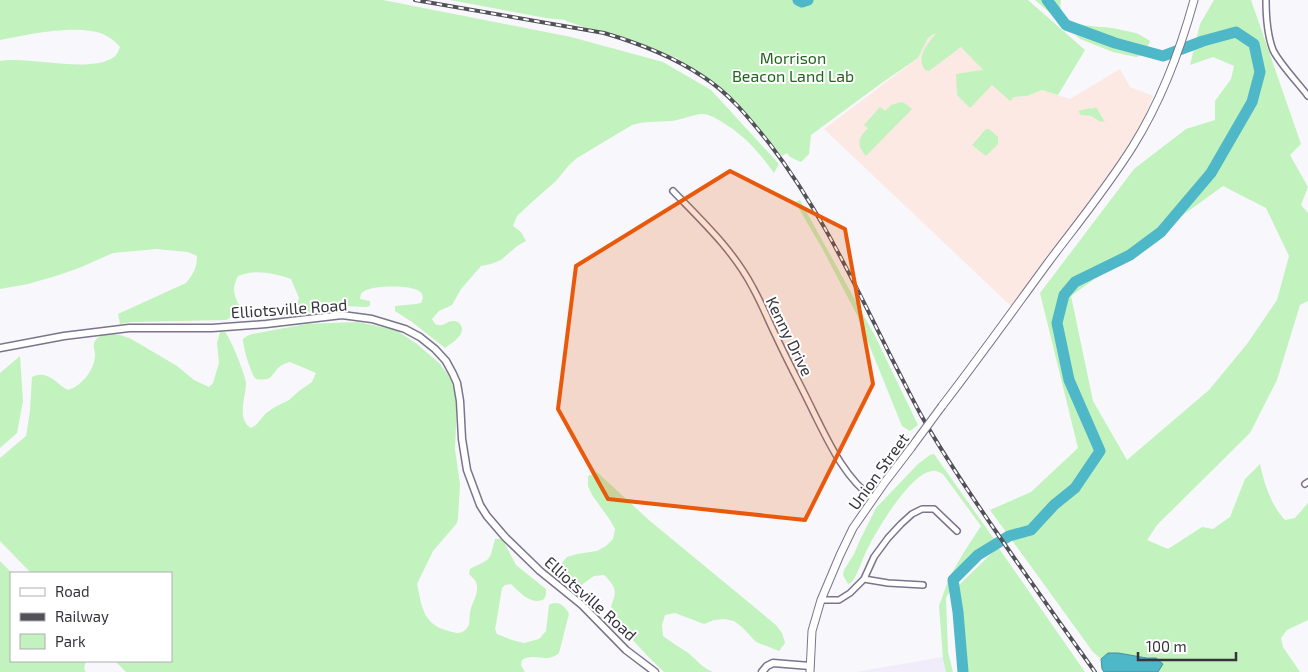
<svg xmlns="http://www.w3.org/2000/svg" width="1308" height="672" viewBox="0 0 1308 672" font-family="'Exo 2',sans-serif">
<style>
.built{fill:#f0ecfa}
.education{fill:#fde9e3}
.green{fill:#c2f2bd;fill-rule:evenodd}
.water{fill:#4eb7c8;stroke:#478f9e}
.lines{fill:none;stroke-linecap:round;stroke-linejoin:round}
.river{stroke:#4eb7c8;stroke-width:11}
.minor-casing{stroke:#7b748c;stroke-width:8}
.tertiary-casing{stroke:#7b748c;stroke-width:9}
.secondary-casing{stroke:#7b748c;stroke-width:9}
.minor{stroke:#fff;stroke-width:5}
.tertiary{stroke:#fff;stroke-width:6}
.secondary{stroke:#fff;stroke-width:7}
.rail-casing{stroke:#525059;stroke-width:4}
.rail{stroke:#fff;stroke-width:2;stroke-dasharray:5.5;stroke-linecap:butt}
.secondary-bridge-casing{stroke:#7b748c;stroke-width:9;stroke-linecap:butt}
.secondary-bridge{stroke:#fff;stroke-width:7}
.marked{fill:#e8590c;fill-opacity:0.2;stroke:#e8590c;stroke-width:4;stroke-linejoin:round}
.labels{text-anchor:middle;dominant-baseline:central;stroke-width:4;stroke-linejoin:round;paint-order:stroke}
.park-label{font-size:16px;fill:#20661b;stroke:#fff}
.street-label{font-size:16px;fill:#36333d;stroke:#fff}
</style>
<rect width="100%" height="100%" fill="#f8f7fc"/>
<path class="built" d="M943 657 946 672H856Z"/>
<path class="education" d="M948 27 1014 97 1027 96 1042 90 1070 99 1120 69 1130 87 1153 96 1141 125 1113 168 1082 213 1056 247 1013 308 824 129 918 58 928 38Z"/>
<path class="green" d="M0 0H383L571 37 663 62 711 90 779 164 774 173C759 152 744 135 722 122 717 119 711 115 704 114 696 113 681 120 671 121 658 122 645 121 632 125L577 158 569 165 556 181 532 202 517 216 513 226 521 232 526 241 517 246 501 260 491 264 481 266 461 289 452 305 439 311 432 319 435 324C445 328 445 321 453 321 456 321 459 322 460 324 468 334 451 343 445 348L412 322 395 311V306L416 304 421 303 423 298C422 294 423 294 419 291 410 285 372 285 363 292 360 294 361 295 360 299L370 301V306L366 307 343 306 291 316H285L280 313 282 308 297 303 299 298 291 279C273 273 256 269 238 276 232 288 233 293 239 305L235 315 226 320 131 322 120 324 118 314 186 283C193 274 197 268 197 256L188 252 156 249 113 253 79 268 59 275 28 284 0 289V61C31 56 90 74 114 57 117 55 119 50 120 47 116 42 111 38 105 35 79 23 27 35 0 40Z
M450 0H1028L1085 50 1058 95 1042 90 1027 96 1014 97 1010 101 992 85 970 108 957 95 956 74 982 70 984 71 961 47 929 71 925 70C915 56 929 43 936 33L928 38 918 58 883 82 811 135 809 154 801 162 790 157 787 153 782 156 760 129 730 97 677 58 566 21 565 20 546 18Z
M1035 0H1061C1055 28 1095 26 1112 28 1120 30 1128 31 1136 33 1141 35 1145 38 1150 41L1146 51 1142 55 1136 57 1113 52 1080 39Z
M1214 0H1251L1301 144 1290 155 1308 187 1301 205 1308 213V301L1300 305 1277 380 1250 433 1157 525 1147 540 1168 549 1202 527 1213 529 1230 517 1245 479 1260 464C1264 484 1271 505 1285 520L1295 518 1308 503V620L1287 630 1281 638 1283 647 1300 672H1158L1163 664 1156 658 1108 653 1101 659 1093 652 990 510 1031 492 1078 448 1040 293 1134 169 1186 129 1215 120V101L1231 79 1234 66 1213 57 1190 65 1200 24ZM1223 186 1266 208 1289 256 1277 300 1247 344 1209 390 1127 460 1093 401 1071 296Z
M901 102 906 104 912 109 866 156C856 146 858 138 868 128L864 125 880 107 885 111 891 105Z
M1096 107 1105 122 1099 121 1091 116 1081 115 1078 111 1090 108 1092 109Z
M986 129H989L998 137V144L986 156 972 145Z
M800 200 875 336 918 425 910 431 902 426 857 315 822 248 795 202Z
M358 322 396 330 417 344 440 364 451 379 457 400 455 449 460 484 458 519 457 523 433 551 417 584C422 607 423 625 449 631 454 633 460 634 464 631 466 630 468 626 469 625 470 621 469 617 470 613 471 604 478 596 477 587 477 581 473 578 469 574L470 569C491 558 489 563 495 539H500L504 542 516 565 546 589V595L544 599C532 606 520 593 511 584L505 585 502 588 496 624 495 629 497 634 512 640 524 643 539 639 546 631 549 605C557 600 565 605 569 614L559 653C547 664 535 652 522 660L521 665 525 672H126L115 661H171V573H31L0 541V458L26 436 30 411 32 377C48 369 56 384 68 390 82 386 95 369 95 355 95 350 93 348 94 343 100 329 122 334 133 340L177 366 194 380 209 387 213 383 219 363 217 343 220 332H225C231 339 245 374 246 383 246 397 236 419 251 428L256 425 266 413 275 407 289 400 299 391 312 382 316 373 290 362C286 363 281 365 278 368 270 377 272 381 256 379 251 374 243 348 243 339L247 336 252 334 306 324Z
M20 356 23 401 17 433 0 448V373Z
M934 454 994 539 975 561 958 576 946 598 948 652 953 672H946L943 659 939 606 949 578 964 552 981 526 943 474C939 472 936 470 932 471 910 473 874 534 865 554 861 563 858 573 852 582L848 584 843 575 844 570 854 554 860 540 876 508 918 464 930 455Z
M597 472 650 521 776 625 782 633 785 643 779 651 756 642 742 627 734 621 724 619 714 620 704 624 675 613 665 615 662 625 663 636C671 642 679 647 687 652 696 659 702 668 713 672H664C651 660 640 648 628 635 623 630 616 624 613 617 605 599 627 596 604 575L594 576 577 588 563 574 561 564 567 557 577 554 597 551 606 546 613 539 615 529 610 520 592 495 588 486V476Z
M998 547 1085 672H966L954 590Z
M0 561 12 573H11V661H86L84 669 86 672H0Z"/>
<path class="water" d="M1108 653H1118L1147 658H1156L1163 664 1158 672H1104L1102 669 1101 659Z"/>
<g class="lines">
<path class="river" d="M798 0 802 2 808 0
M963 672 958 612 953 580 978 555 1009 536 1031 530 1054 505 1075 488 1100 451 1069 380 1057 323 1064 295 1075 282 1130 255 1161 232 1211 173 1252 102 1260 72 1254 44 1236 32 1203 41 1163 56 1115 43 1066 25 1047 0"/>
<defs>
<path id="minor" d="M1266 0C1266 17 1267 34 1273 50 1279 63 1299 84 1308 96
M673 191C702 221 734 251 753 288 762 304 768 320 776 336 788 362 801 386 813 411 828 441 845 479 873 498
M1305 484 1308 482
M864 579 888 583 923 585
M821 600H839L850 593 864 579 874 557 888 538 901 524 912 514 922 509H934L957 531"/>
<path id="tertiary" d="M0 348 64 336 129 328H212L266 324 342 315 372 319 405 329 420 337 435 349 446 361 453 374 457 383 460 401 462 439 467 470 480 505 487 516 505 537 540 571 582 605 626 650 655 672
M762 672 767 666 773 663 810 666"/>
<path id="secondary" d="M942 406C979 358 1014 309 1050 260 1078 223 1108 186 1133 146 1161 101 1180 51 1194 0
M810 672 812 631 821 600 840 555 853 528 885 482 911 448"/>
</defs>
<use href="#minor" class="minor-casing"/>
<use href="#tertiary" class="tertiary-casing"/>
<use href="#secondary" class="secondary-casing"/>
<use href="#minor" class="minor"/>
<use href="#tertiary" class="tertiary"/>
<use href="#secondary" class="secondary"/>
<defs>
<path id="rail" d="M415 0 604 33C638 43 672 56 702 76 729 93 749 118 769 143 820 209 855 285 892 359 902 378 911 397 921 415 944 456 970 494 997 533 1029 580 1062 626 1095 672"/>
</defs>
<use href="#rail" class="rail-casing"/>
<use href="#rail" class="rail"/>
<defs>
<path id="secondary-bridge" d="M911 448 942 406"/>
</defs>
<use href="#secondary-bridge" class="secondary-bridge-casing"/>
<use href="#secondary-bridge" class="secondary-bridge"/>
</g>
<path class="marked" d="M730 171 845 229 873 384 805 520 608 499 558 409 576 266Z"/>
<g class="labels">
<g class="park-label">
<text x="793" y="57">Morrison<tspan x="793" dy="18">Beacon Land Lab</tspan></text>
</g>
<g class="street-label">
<text transform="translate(289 308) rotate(-4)">Elliotsville Road</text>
<text transform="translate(790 336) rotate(64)">Kenny Drive</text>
<text transform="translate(878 471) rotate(-54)">Union Street</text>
<text transform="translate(591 598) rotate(42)">Elliotsville Road</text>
</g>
</g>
<rect x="10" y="572" width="162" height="90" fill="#ffffff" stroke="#afadb1"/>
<rect x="20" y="588" width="25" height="8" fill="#ffffff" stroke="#afadb1"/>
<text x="55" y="597" font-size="15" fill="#36333d">Road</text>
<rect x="20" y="613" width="25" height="8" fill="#525059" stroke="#afadb1"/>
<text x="55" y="622" font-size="15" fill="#36333d">Railway</text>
<rect x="20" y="634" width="25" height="15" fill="#c2f2bd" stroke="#afadb1"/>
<text x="55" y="647" font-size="15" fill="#36333d">Park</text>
<path d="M1138 652v8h98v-8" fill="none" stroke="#36333d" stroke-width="2.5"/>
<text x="1146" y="652" font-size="15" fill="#36333d" stroke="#ffffff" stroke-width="4" paint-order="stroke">100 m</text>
</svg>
